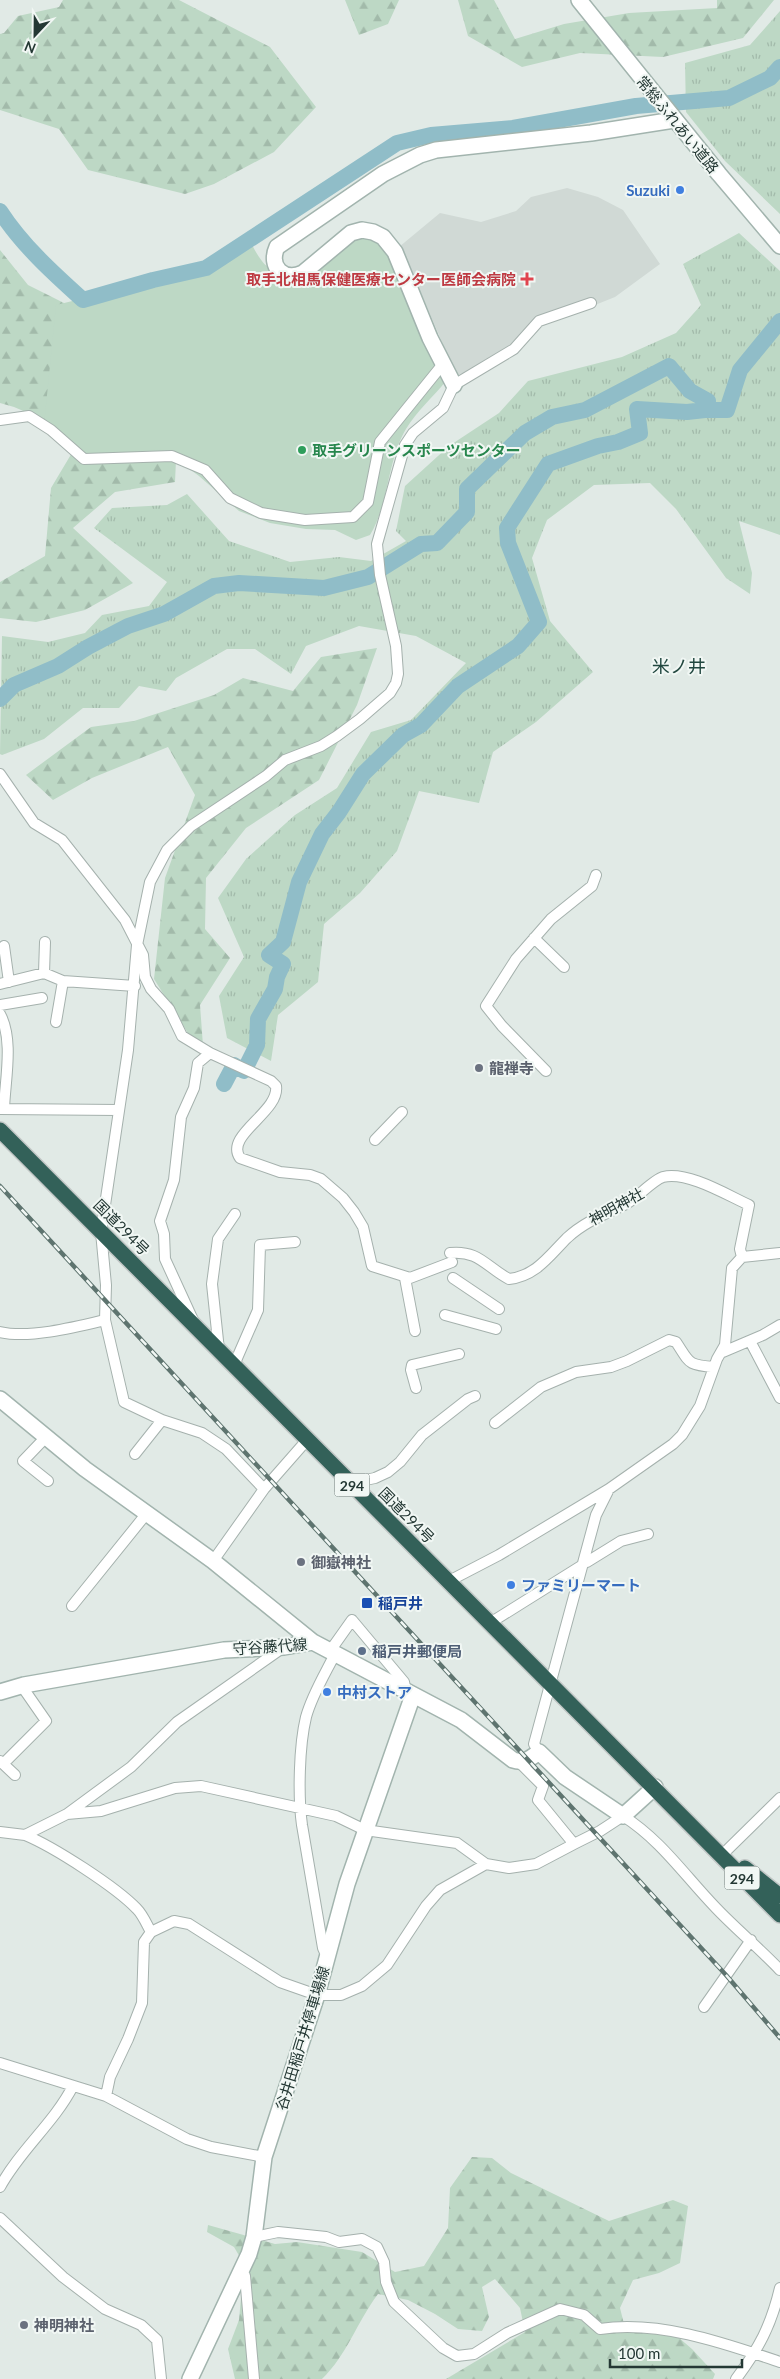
<svg xmlns="http://www.w3.org/2000/svg" width="780" height="2379" viewBox="0 0 780 2379" font-family="Lato,'Noto Sans JP',sans-serif">
<style>
.built{fill:#d0d9d5}
.grass{fill:url(#grass-tufts)}
.forest{fill:url(#forest-firs)}
.park{fill:#bdd8c5}
.lines{fill:none;stroke-linecap:round;stroke-linejoin:round}
.river{stroke:#90bdc8;stroke-width:16}
.street-casing{stroke:#a5b1ad;stroke-width:12}
.secondary-casing{stroke:#a2b4ae;stroke-width:18}
.highway-casing{stroke:#c2c7c6;stroke-width:18}
.street{stroke:#fff;stroke-width:10}
.secondary{stroke:#fff;stroke-width:15}
.highway{stroke:#336159;stroke-width:15}
.rail-casing{stroke:#5e746f;stroke-width:4.5}
.rail{stroke:#f1f7f4;stroke-width:2.5;stroke-dasharray:8;stroke-linecap:butt}
.shop-dot{fill:#3f7fe0;stroke:#f1f7f4;stroke-width:2}
.health-dot{fill:#e0444e;stroke:#f1f7f4;stroke-width:2}
.leisure-dot{fill:#2e9e5b;stroke:#f1f7f4;stroke-width:2}
.worship-dot{fill:#6b7280;stroke:#f1f7f4;stroke-width:2}
.transit-dot{fill:#1a4fb4;stroke:#f1f7f4;stroke-width:2}
.service-dot{fill:#5c6f8a;stroke:#f1f7f4;stroke-width:2}
.labels{text-anchor:middle;dominant-baseline:central;stroke-width:4;stroke-linejoin:round;paint-order:stroke}
.shield{fill:#f1f7f4;stroke:#62716e;stroke-width:1}
.shield-label{font-size:14px;font-weight:bold;fill:#243834}
.street-label{font-size:15px;fill:#243834;stroke:#f1f7f4}
.shop-label{font-size:15px;font-weight:bold;fill:#366cbe;stroke:#f1f7f4;text-anchor:start}
.health-label{font-size:15px;font-weight:bold;fill:#be3a42;stroke:#f1f7f4;text-anchor:end}
.leisure-label{font-size:15px;font-weight:bold;fill:#27864d;stroke:#f1f7f4;text-anchor:start}
.worship-label{font-size:15px;font-weight:bold;fill:#5b616d;stroke:#f1f7f4;text-anchor:start}
.transit-label{font-size:15px;font-weight:bold;fill:#164399;stroke:#f1f7f4;text-anchor:start}
.service-label{font-size:15px;font-weight:bold;fill:#4e5e75;stroke:#f1f7f4;text-anchor:start}
.quarter-label{font-size:18px;fill:#224840;stroke:#f1f7f4}
</style>
<defs>
<pattern id="grass-tufts" width="24" height="20" patternUnits="userSpaceOnUse" patternTransform="scale(1.25)"><rect width="24" height="20" fill="#bdd8c5"/><path d="M3 7l-1-3M5 7V3M7 7l1-3M15 17l-1-3M17 17v-4M19 17l1-3" fill="none" stroke="#a2baaa"/></pattern>
<pattern id="forest-firs" width="22" height="20" patternUnits="userSpaceOnUse" patternTransform="scale(1.25)"><rect width="22" height="20" fill="#bdd8c5"/><path d="M5 1l3.5 6h-7zM16 11l3.5 6h-7z" fill="#a2baaa"/></pattern>
</defs>
<rect width="100%" height="100%" fill="#e1eae6"/>
<path class="built" d="M567 188 598 197 623 210 660 264 615 297 540 327 464 373 456 375 407 260H403L399 247 440 213 481 222 516 211 531 197Z"/>
<path class="grass" d="M780 11V214L725 161 686 112 685 63 750 45Z
M739 233 780 271V535L739 521 752 573 750 594 726 578 676 509 650 483 594 485 547 520 532 558 550 621 593 672 536 722 493 752 479 803 419 791 397 851 360 893 324 924 318 982 278 1015 271 1061 227 1038 219 996 244 957 218 898 246 859 295 815 337 788 371 732 411 720 466 663 416 636 359 626 306 646 291 674 255 649H227L176 678 166 691 139 686 119 708H83L44 739 2 755 0 754 2 636 48 642 85 633 102 615 149 606 167 582 94 528 112 508 167 505 187 494 229 541 290 562 339 557 371 561 406 541 396 531 405 486 449 446 499 413 528 381 622 357 676 333 701 305 683 264Z"/>
<path class="forest" d="M63 0H179L270 47 316 107 274 152 214 184 185 194 88 170 59 129 0 110V34L4 33 18 16 59 7Z
M345 0H399L388 24 359 35Z
M458 0H494L515 39 564 24 629 13 717 8V0H774L743 38 663 57 580 53 522 67 468 36Z
M0 250 28 285 94 318 181 352 175 482 115 492 73 528 133 583 85 610 36 622 0 618V582L45 556 51 488 82 436 14 407 0 403Z
M377 648 357 705 319 780 246 828 206 878 205 929 230 958 200 1005 204 1059 154 979 165 878 195 795 168 747 92 778 53 800 26 775 91 727 134 721 214 695 243 678 293 691 321 657Z
M472 2157 492 2158 511 2173 609 2221 673 2200 688 2206 680 2263 659 2273 633 2280 620 2308 626 2332 671 2331 692 2349 715 2374 713 2379H446L525 2332 520 2308 495 2279 482 2287 489 2317 482 2331 458 2329 435 2314 408 2300 378 2294C357 2322 347 2355 322 2379H235L228 2349 239 2320 244 2264 234 2247 207 2232 208 2225 275 2244 297 2242 362 2252 395 2272 424 2266 448 2228 450 2188Z"/>
<path class="park" d="M364 235 383 242 446 381C434 396 416 412 406 429 387 461 389 504 370 535L356 540 335 530 306 529 270 523 239 511 199 476 162 449 76 455 44 425 56 305 199 270 249 239C261 263 266 269 290 281L354 238Z"/>
<g class="lines">
<path class="river" d="M0 211C22 245 53 273 83 300L153 280 206 268 397 143 431 135 513 128 636 106 729 98 770 78 780 67
M0 699 14 685 58 666 88 647 128 626 164 614 214 586 239 583 324 588 368 577 421 544 437 543 467 512V489L525 433 552 417 585 410 669 366 690 391 708 401 705 410H727L740 370 780 321
M224 1084 234 1065 244 1071 257 1045 258 1019 275 989 277 977 283 964 269 955 283 942 299 882 322 834 339 812 363 774 403 735 421 725 458 686 518 646 539 622 508 543 507 528 548 464 598 446 618 442 640 433 637 409 687 412 705 410"/>
<defs>
<path id="street" d="M0 420 29 416 51 430 84 459 172 456 205 470 230 498 261 513 305 520 353 517 368 502 380 442 443 364
M0 774 34 823 62 840 125 920 143 955 145 977 151 989 169 1009 182 1036 210 1053 271 1081 276 1086C280 1112 224 1135 240 1158L280 1172 310 1175 321 1179 343 1198 354 1212 363 1227 372 1266 410 1278 452 1262
M534 938 564 967
M4 946 9 982
M44 973 45 942
M0 984 44 973 63 981 135 986
M0 1005 42 998
M0 1014C14 1040 5 1080 4 1109
M56 1022 63 981
M546 1071 502 1026 486 1006 516 959 551 919 592 886 596 875
M0 1109 119 1110
M375 1140 402 1112
M450 1253C479 1250 486 1267 509 1279 536 1276 549 1256 567 1238 584 1222 605 1214 626 1204 637 1198 653 1180 663 1177 688 1171 727 1195 749 1205L740 1249 742 1257
M405 1278 415 1331
M453 1278 499 1309
M445 1315 496 1329
M193 1320 165 1259 164 1234 160 1221 174 1180 181 1117 194 1088 198 1063 210 1053
M0 1332C29 1339 76 1327 105 1320
M750 1341 780 1398
M219 1350 212 1284 218 1239 235 1214
M723 1352 763 1335 780 1325
M234 1365 258 1310 260 1245 295 1242
M416 1388 411 1370 412 1365 459 1354
M495 1423 541 1387 576 1372 611 1367 627 1361 669 1340 676 1342C690 1363 687 1365 714 1367
M46 1437 23 1461 48 1481
M135 1454 162 1420
M351 1483 375 1478 388 1472 400 1462 422 1435 468 1399 475 1396
M264 1489 226 1449 202 1433 162 1420 124 1402 105 1320 106 1285 101 1232 128 1050 137 945 150 882 167 850 191 826 266 776 285 760 321 746 337 736 360 719 390 693 396 683 398 674 396 646 380 575 377 544 405 445 413 433 443 408 454 385 514 349 539 321 591 303
M213 1561 264 1489 307 1440
M587 1562 621 1541 648 1534
M449 1581 499 1555 609 1489 673 1444 682 1435 700 1406 717 1359 725 1345 732 1268 742 1257 780 1253
M72 1606 147 1513
M490 1623 581 1566
M330 1651 352 1620 404 1682 406 1691
M539 1752 534 1744 596 1515 609 1489
M0 1761 15 1775
M3 1764 46 1721 21 1685
M67 1814 101 1811 175 1788 201 1786 336 1816 365 1830 457 1843 486 1864 509 1868 536 1864 574 1844 538 1800 543 1786 519 1762
M0 1832 25 1835 67 1814 131 1767 177 1722 281 1649
M25 1835C54 1847 116 1887 137 1909 143 1915 147 1925 151 1932
M574 1844 600 1831 623 1816C661 1840 685 1876 716 1908 736 1929 759 1948 780 1970
M721 1856 780 1798
M327 1957 323 1948 302 1825C298 1796 299 1746 306 1717 312 1695 325 1674 335 1654
M704 2007 751 1940
M0 2063 106 2096 187 2139 211 2147 264 2157
M106 2096 110 2077 128 2039 142 2003 144 1942 151 1932 174 1921 189 1924 280 1982 317 1995H341L362 1986 387 1965 426 1906 440 1890 486 1864
M0 2187C20 2150 54 2123 73 2086
M0 2218 63 2277 105 2309 141 2325 157 2340 161 2379
M254 2237 278 2232 326 2237 339 2242 362 2239 377 2247 384 2262 386 2282 394 2302 443 2348 457 2356 474 2354 507 2333 560 2309 584 2315 600 2329C659 2320 724 2343 780 2362
M240 2274 245 2276 254 2379
M736 2379C759 2348 771 2326 780 2288"/>
<path id="secondary" d="M579 0 719 174 780 246
M454 385 430 338 395 252 383 237 373 232 362 230 351 233 303 273C284 282 268 267 277 247L383 174 420 155 436 150 591 133 674 120
M0 1399 85 1469 213 1561 313 1642
M0 1692 24 1685 224 1650 284 1647 313 1642 461 1720 513 1760C524 1764 531 1758 539 1752L565 1777 623 1816 655 1787
M190 2379 249 2254 254 2237 264 2157 317 1995 347 1884 413 1695"/>
<path id="highway" d="M0 1130 780 1915
M745 1868 780 1896"/>
</defs>
<use href="#street" class="street-casing"/>
<use href="#secondary" class="secondary-casing"/>
<use href="#highway" class="highway-casing"/>
<use href="#street" class="street"/>
<use href="#secondary" class="secondary"/>
<use href="#highway" class="highway"/>
<defs>
<path id="rail" d="M0 1186 726 1975 780 2038"/>
</defs>
<use href="#rail" class="rail-casing"/>
<use href="#rail" class="rail"/>
</g>
<g class="shop-dot">
<circle cx="680" cy="190" r="5"/>
<circle cx="511" cy="1585" r="5"/>
<circle cx="327" cy="1692" r="5"/>
</g>
<path class="health-dot" d="M524.5 271.5h5v5h5v5h-5v5h-5v-5h-5v-5h5z"/>
<circle class="leisure-dot" cx="302" cy="450" r="5"/>
<g class="worship-dot">
<circle cx="479" cy="1068" r="5"/>
<circle cx="301" cy="1562" r="5"/>
<circle cx="24" cy="2325" r="5"/>
</g>
<rect class="transit-dot" x="361" y="1597" width="12" height="12" rx="2.5"/>
<circle class="service-dot" cx="362" cy="1651" r="5"/>
<g class="labels">
<g class="shield">
<rect x="334.5" y="1473.5" width="35" height="23" rx="4"/>
<rect x="724.5" y="1866.5" width="35" height="23" rx="4"/>
</g>
<g class="shield-label">
<text x="352" y="1485">294</text>
<text x="742" y="1878">294</text>
</g>
<g class="street-label">
<text transform="translate(678 124) rotate(51)">常総ふれあい道路</text>
<text transform="translate(616 1206) rotate(-29)">神明神社</text>
<text transform="translate(122 1227) rotate(45)">国道294号</text>
<text transform="translate(407 1515) rotate(45)">国道294号</text>
<text transform="translate(270 1646) rotate(-4)">守谷藤代線</text>
<text transform="translate(302 2038) rotate(-73)">谷井田稲戸井停車場線</text>
</g>
<g class="shop-label">
<text x="670" y="190" text-anchor="end">Suzuki</text>
<text x="521" y="1585">ファミリーマート</text>
<text x="337" y="1692">中村ストア</text>
</g>
<g class="health-label">
<text x="516" y="279">取手北相馬保健医療センター医師会病院</text>
</g>
<g class="leisure-label">
<text x="312" y="450">取手グリーンスポーツセンター</text>
</g>
<g class="worship-label">
<text x="489" y="1068">龍禅寺</text>
<text x="311" y="1562">御嶽神社</text>
<text x="34" y="2325">神明神社</text>
</g>
<g class="transit-label">
<text x="378" y="1603">稲戸井</text>
</g>
<g class="service-label">
<text x="372" y="1651">稲戸井郵便局</text>
</g>
<g class="quarter-label">
<text x="679" y="666">米ノ井</text>
</g>
</g>
<g transform="translate(35 35) rotate(202)" stroke="#f1f7f4" stroke-width="4" paint-order="stroke">
<path d="M0-4L9 19L0 12L-9 19Z" fill="#243834"/>
<text y="-8" font-size="14" font-weight="bold" text-anchor="middle" fill="#243834">N</text>
</g>
<path d="M610 2359v8h132v-8" fill="none" stroke="#243834" stroke-width="2.5"/>
<text x="618" y="2359" font-size="15" fill="#243834" stroke="#f1f7f4" stroke-width="4" paint-order="stroke">100 m</text>
</svg>
